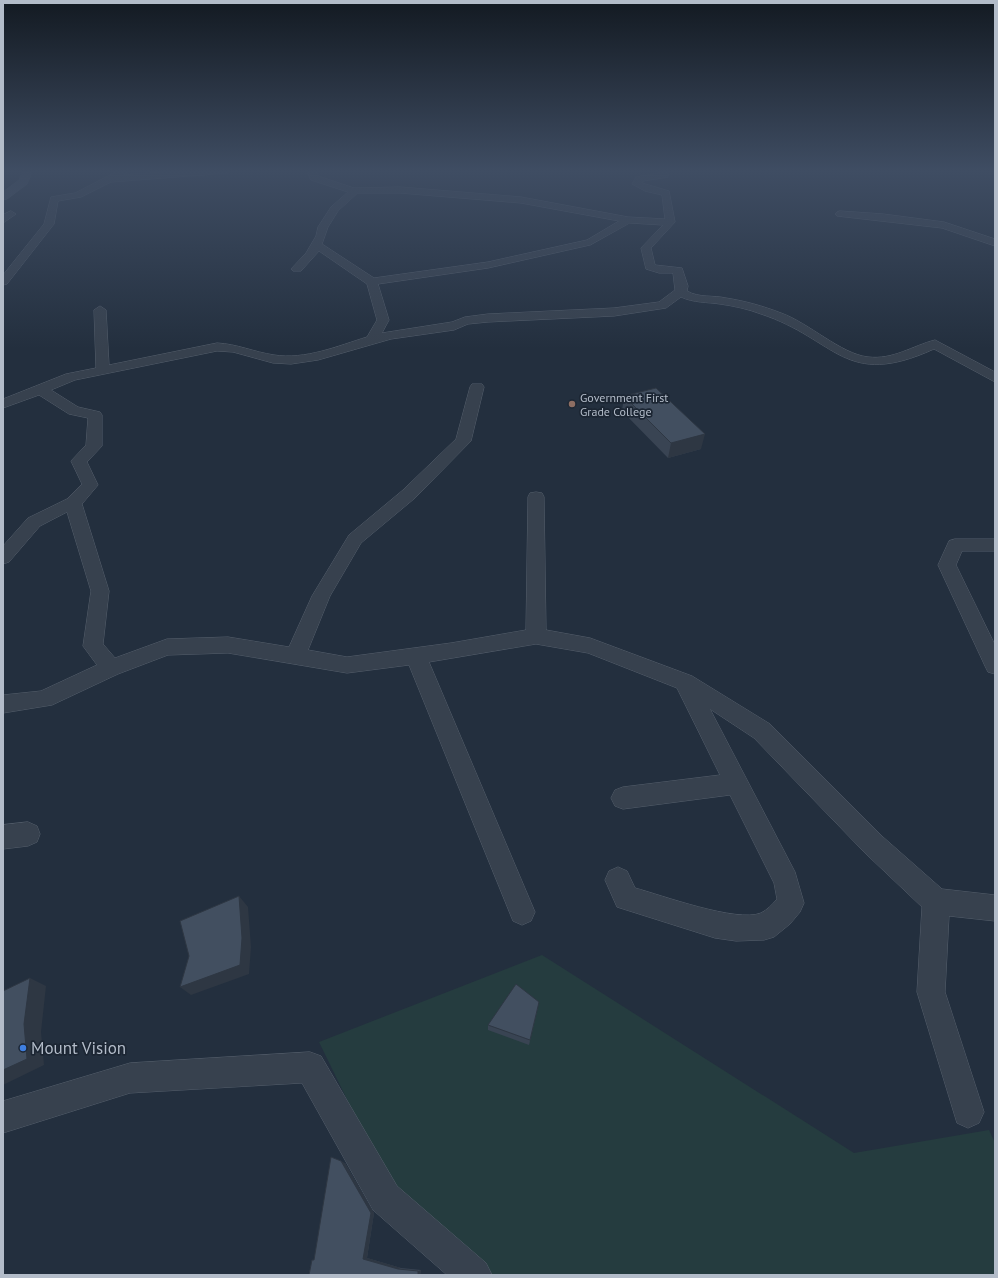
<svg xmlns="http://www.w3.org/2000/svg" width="998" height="1278" viewBox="0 0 998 1278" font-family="'PT Sans',sans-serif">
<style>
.green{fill:#253c3f}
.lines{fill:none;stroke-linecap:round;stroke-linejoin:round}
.street-casing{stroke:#555f6c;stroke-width:1}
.secondary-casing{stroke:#555f6c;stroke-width:1}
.street{fill:#37414e;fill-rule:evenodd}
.secondary{fill:#455061;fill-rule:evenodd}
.wall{fill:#394453}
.shaded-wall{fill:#2e3743}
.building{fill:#424f60;stroke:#2e3743}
.education-dot{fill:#8d6e63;stroke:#1c2633;stroke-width:1.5}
.shop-dot{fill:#3f7fe0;stroke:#1c2633;stroke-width:1.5}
.labels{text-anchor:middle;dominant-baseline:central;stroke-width:3.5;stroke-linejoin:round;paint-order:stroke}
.far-poi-label{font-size:12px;fill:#b3bcc9;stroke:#1c2633;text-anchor:start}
.near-poi-label{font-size:17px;fill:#b3bcc9;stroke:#1c2633;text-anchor:start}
</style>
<rect width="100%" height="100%" fill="#232f3e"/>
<path class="green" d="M542 955 854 1153 989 1130 995 1143V1275H492L405 1197 377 1161 319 1042Z"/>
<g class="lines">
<defs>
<path id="street" d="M120 170H131L123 175 194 170H232L228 173 111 182 81 197 58 201 54 224 7 284 3 285V275L44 224 51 197 75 193Z
M307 170H315L318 176 354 188 400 187 521 197 628 217 665 219 662 195 645 191 632 184 636 177 660 173V170H668V177L643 181 642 183 669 191 675 222 651 248 655 265 682 268 688 286 687 291C699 298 713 295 726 298 745 301 763 306 781 313 809 323 841 354 868 357 893 360 912 346 935 340L995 372V382L934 349C844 390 837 339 761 314 748 309 734 306 720 304 707 302 694 303 681 297L666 308 614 316 488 322 468 324 454 330 391 339 318 360 291 364 273 363 233 352 217 351 75 380 51 390 78 407 100 412 102 415V446L87 462 98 485 82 504 109 591 103 644 115 658 167 639 228 637 289 647 312 596 349 535 403 490 456 439 470 387 472 384H482L484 387 471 441 415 498 361 543 330 596 308 650 347 657 451 643 526 630 528 497 530 493 536 492 542 493 544 497 546 630 590 638 692 676 770 724 883 837 942 889 995 895V921L949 916 945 992 984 1112 979 1123 968 1128 957 1123 917 992 922 907 865 853 754 738 710 709 795 872 804 903 800 912 790 924 774 937 764 940 736 941 715 938 617 907 605 880 609 871 618 867 627 871 635 888C661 895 737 923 761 913 767 910 773 904 777 899L774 883 730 795 623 809 615 806 611 798 615 790 623 787 720 775 677 688 588 653 536 644 429 662 535 912 531 921 522 925 513 921 409 665 347 673 228 653 168 655 118 674 52 705 3 713V695L41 691 97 665 83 646 91 591 67 512 40 526 9 562 3 564V546L28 518 67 499 82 484 71 461 86 445 88 418 69 414 39 395 3 408V399L66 374 96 368 94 310 100 306 106 310 109 365 217 343C237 344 254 352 274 355 305 360 338 346 367 337L377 320 367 284 319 251 301 271H293L291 269 306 253 316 236 318 227 331 207 348 192 311 180ZM358 193H400L521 203 619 221 587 240 488 262 374 278 322 244 328 227 338 211ZM630 223 663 225 641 248 646 269 659 273H673L675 290 659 302 614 308 488 314 465 317 452 322 382 333 389 320 378 284 488 268 590 245Z
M11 211 16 214 3 223V215Z
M840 211 883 214 944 222 995 239V246L942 228 837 216 835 214 837 212Z
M955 539H995V551H962L956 565 995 645V674L988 672 985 666 938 565 949 541Z
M28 822 37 826 40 834 37 842 28 846 3 849V825Z
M310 1052 321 1056 397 1186 486 1263 492 1275H447L373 1210 302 1083 130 1093 3 1133V1101L130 1063Z"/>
<path id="secondary" d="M23 170H33L27 184 7 199 3 200V192L19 180Z"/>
</defs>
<use href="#street" class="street-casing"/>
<use href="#secondary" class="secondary-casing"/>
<use href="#street" class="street"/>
<use href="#secondary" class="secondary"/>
</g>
<path class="wall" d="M624 396 701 449 668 458 622 411Z
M538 1007 529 1045 488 1030V1025Z
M345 1163 374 1213 367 1258 401 1268 421 1270 420 1275H309L312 1260H314Z"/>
<path class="shaded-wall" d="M705 434 701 449 668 458 671 443Z
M239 896 248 907 251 947 249 974 191 995 180 987Z
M30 978 46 986 41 1032 44 1065 3 1085V1070Z
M341 1161 345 1163 374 1213 367 1258 401 1268 398 1269 363 1259Z
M421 1270 420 1275H418V1271Z"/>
<path class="building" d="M656 388 705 434 671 443 624 396Z
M239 896 242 938 240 965 180 987 189 956 180 921Z
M30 978 24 1024 27 1059 3 1070V991Z
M516 984 539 1002 530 1040 488 1025Z
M331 1157 341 1161 371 1213 363 1259 398 1269 418 1271V1275H309L312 1260H314Z"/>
<linearGradient id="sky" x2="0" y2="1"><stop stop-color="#131a22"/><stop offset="0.49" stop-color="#3f4d63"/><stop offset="1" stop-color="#3f4d63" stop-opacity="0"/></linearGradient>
<rect width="998" height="349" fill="url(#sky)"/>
<circle class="education-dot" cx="572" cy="404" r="4"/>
<circle class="shop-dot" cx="23" cy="1048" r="4"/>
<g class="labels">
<g class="far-poi-label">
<text x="580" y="397">Government First<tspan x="580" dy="14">Grade College</tspan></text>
</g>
<g class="near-poi-label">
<text x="31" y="1048">Mount Vision</text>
</g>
</g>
<rect width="998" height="1278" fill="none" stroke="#b3bcc9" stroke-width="8"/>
</svg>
